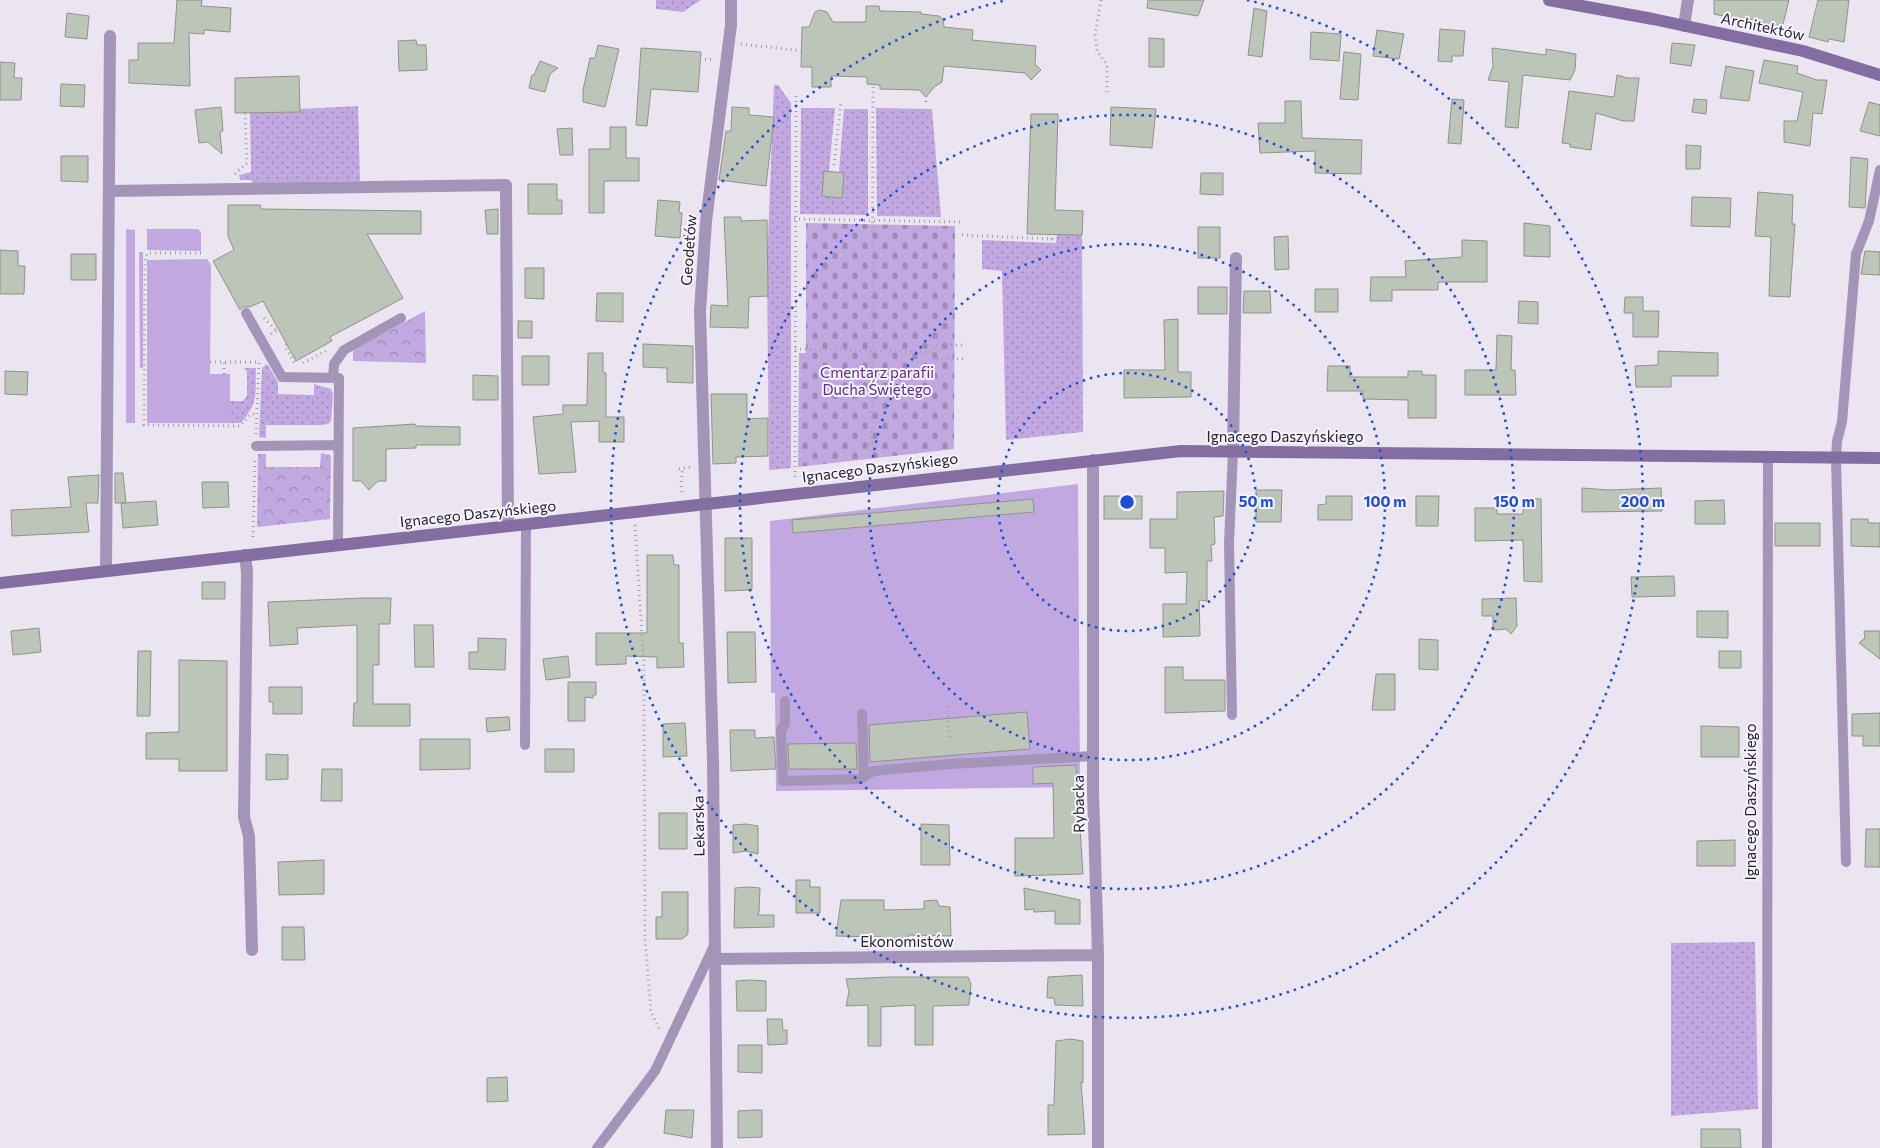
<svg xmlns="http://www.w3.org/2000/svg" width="1880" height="1148" viewBox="0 0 1880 1148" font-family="Commissioner,sans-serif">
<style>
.grass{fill:url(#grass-dots)}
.forest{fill:url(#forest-crowns)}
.cemetery{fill:url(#cemetery-stones)}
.park{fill:#c1a8e0}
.building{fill:#bdc4b8;stroke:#8e9489}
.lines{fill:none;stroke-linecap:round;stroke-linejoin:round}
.path{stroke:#a39fa8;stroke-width:3;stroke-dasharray:1 4;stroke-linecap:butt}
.lane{stroke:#a495b8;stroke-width:10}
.street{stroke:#a495b8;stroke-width:12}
.secondary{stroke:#846da0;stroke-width:12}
.ring{fill:none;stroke:#1d4ed8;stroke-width:2.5;stroke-dasharray:2.5 5}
.labels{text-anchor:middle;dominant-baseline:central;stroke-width:4;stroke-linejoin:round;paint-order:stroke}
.street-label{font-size:15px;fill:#252328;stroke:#f7f2ff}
.park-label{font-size:15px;fill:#5b2a86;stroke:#f7f2ff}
.centre{fill:#1d4ed8;stroke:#f7f2ff;stroke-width:2.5}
.ring-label{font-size:15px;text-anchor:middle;font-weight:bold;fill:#1d4ed8;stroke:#f7f2ff;stroke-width:4;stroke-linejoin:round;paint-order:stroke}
</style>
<defs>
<pattern id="grass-dots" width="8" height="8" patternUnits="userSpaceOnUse" patternTransform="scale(1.25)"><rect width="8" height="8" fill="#c1a8e0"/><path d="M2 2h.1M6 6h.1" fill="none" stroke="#9d88b6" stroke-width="1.8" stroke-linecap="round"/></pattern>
<pattern id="forest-crowns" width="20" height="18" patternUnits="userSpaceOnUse" patternTransform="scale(1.25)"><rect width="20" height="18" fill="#c1a8e0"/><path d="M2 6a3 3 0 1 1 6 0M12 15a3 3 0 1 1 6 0" fill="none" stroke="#9d88b6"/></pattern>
<pattern id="cemetery-stones" width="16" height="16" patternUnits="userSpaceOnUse" patternTransform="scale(1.25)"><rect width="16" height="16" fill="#c1a8e0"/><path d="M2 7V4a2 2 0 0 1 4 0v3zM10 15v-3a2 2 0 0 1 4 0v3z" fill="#9d88b6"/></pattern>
</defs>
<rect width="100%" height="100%" fill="#eae5f1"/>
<path class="grass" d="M656 0H701L683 12 656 9Z
M774 85H778L791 103V468L769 470 767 265Z
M358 106 360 181 253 183 251 180H240L239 175 251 172 250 113 300 112V109Z
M801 108H835L829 171H824L822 196 842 198 844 173 839 172 844 109H868V215L800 214Z
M876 108 932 109 941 217 877 216Z
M1057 234 1082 235 1083 432 1006 440 1002 271 982 269V240L1056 243Z
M267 364 278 382V394L314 395V384L331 389 333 395 331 421 328 424 321 425H266V438L259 437 262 368Z
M244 368H256C255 394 259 402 241 423H230L229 401H243L247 396V371Z
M1755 942 1758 1109 1671 1116V943Z"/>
<path class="forest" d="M425 311 426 363 353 361V350Z
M321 453 330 455 331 459 330 519 257 527 258 454H266V467H320Z"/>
<path class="cemetery" d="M806 223 955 226 954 449 798 467 799 353H806Z"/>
<path class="park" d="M126 229 135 230V423H126Z
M147 229H198L201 232V251L147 250Z
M139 252H143V368H140Z
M207 259 211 265 210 374H230V423H147V260Z
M1078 484 1080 787 776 791 775 693H771L770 521Z"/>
<path class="building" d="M177 0H202L201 6 231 8 230 32 204 30V34L189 33 190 86 129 83V60H138V43H174Z
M1148 0H1204L1198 16 1147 8Z
M1714 0H1789L1782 28 1750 19 1749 22 1714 14Z
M1818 0H1849L1844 42 1829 39 1828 42 1809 37Z
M866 6H879L880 11 921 12V14L939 16 943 19 944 27 973 30 972 40 1036 46 1035 64 1041 70 1031 80 1025 73 944 66 942 82 934 87 926 97 919 90 880 89V85L867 84V77L831 76V87H812V67H801L802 27H809L815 12 820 10 827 12 833 22H866Z
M1254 8 1267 11 1262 57 1248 55Z
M67 13 89 16 87 39 65 37Z
M1440 29 1465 31 1463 56H1452V62L1438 61Z
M1377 30 1404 34 1399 59 1373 56Z
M1311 32 1341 34 1339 61 1310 59Z
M1149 38 1164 39V67H1149Z
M416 40 417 45H426L427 70 399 71 398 41Z
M1672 43 1695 45 1691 66 1670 63Z
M598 45 619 49 605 107 583 102V90L590 58H595Z
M641 48 701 52 698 92 651 89 647 126 636 125Z
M1492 48 1546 55V49L1576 54 1575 70 1570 80 1523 75 1518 128 1505 127 1509 82 1488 80 1493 66Z
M1344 52 1361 54 1358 100 1340 99Z
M1764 60 1798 66 1797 73 1817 80H1827L1822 114 1813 113 1810 146 1784 142V121H1797L1803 92 1759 83Z
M540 61 558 68 550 74 545 92 529 88 532 75H534Z
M0 62 15 63 14 78H22L21 100H0Z
M1726 66 1754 71 1749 101 1720 98Z
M1617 75 1627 78H1639L1634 121H1623L1596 113 1591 150 1570 147V144L1562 143 1569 91 1614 97Z
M299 76 300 112 235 113V78Z
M61 84 85 85 84 107 60 106Z
M1452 99 1464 100 1461 144 1448 143Z
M1694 99 1707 100 1706 114 1692 112Z
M1285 101H1301L1302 138 1362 140 1361 174 1315 173V151L1260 153 1258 123H1285Z
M1869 102 1880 105V136L1860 131Z
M221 107 223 131 220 132 222 154 208 142 199 143 195 110Z
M732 107 749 108V115L774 117 766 186 719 180 726 131H731Z
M1111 107 1156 109 1152 148 1110 145Z
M1031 114H1058L1055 210 1083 211 1082 235 1027 234Z
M610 127H626V158H639V181H604V213H589V149H610Z
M572 128 573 155H560L557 129Z
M1686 145 1701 146 1700 169H1686Z
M61 156H88V182L61 181Z
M1851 157 1868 159 1865 208 1849 207Z
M824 171 844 173 842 198 822 196Z
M1201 173H1223V195L1200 194Z
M528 184H557V200H562V214H528Z
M1758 192 1793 195 1792 224H1795L1790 297 1769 296 1771 237 1755 236Z
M1692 197 1731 198 1730 227 1691 226Z
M658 200 680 202 679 212 682 213 680 238 655 236Z
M228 205H260L261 209 421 211V234H367L403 298 330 337 332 341 296 361 263 301 250 307H243L240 310 213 261 234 250 228 236Z
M498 209V234H487L485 210Z
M724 217H741V221L767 220 768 296 749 297 748 328 710 327 711 305 728 306Z
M1524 223 1550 226V257L1524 256Z
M1198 227H1220V258H1198Z
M1288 236 1289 269 1275 270 1274 237Z
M1462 240 1487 241V282H1438V290H1392V301H1370L1371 277H1406L1405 261 1462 257Z
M0 250 18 251V266H25L24 294H0Z
M1865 251 1880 252V275L1861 274Z
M71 254H96V280H71Z
M525 268H544V299L525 298Z
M1198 287H1227V314H1198Z
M1315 289H1338V312H1315Z
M1244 291H1270L1271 313H1243Z
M597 293H623V322L596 321Z
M1625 297H1643V311H1659L1658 337H1633V313H1624Z
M1519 301 1538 302V324L1518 323Z
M1178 319V372H1191V397L1124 398V370H1165L1164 320Z
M518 321H532V338H518Z
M1497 335 1512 336 1511 370H1515L1516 395H1465V370H1496Z
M643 344 693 346V383L667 382V368L643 367Z
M1658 351 1718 353V376H1671V387H1636L1635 366 1658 365Z
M588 353H603V372L606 373V417H624V442H599V421L571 422 576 472 539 474 533 417 563 414V405H587Z
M522 356H549V385H522Z
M1328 366H1350V377H1408V371H1422V375H1436V418H1408V400L1363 399V391H1327Z
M5 371 28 372 27 395 5 394Z
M473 375 498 376V400H473Z
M711 394H747V419L768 418V456L736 457V463L713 464Z
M415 424 416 426 460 427V445H416V448L386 449V481H378L369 490 361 481H353V428Z
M115 473H123L126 503H115Z
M99 475 98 503H86L89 532 12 536 11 510 71 507 68 477Z
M202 482H228L229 507 203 508Z
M1582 488 1609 490 1661 488 1662 511 1582 512Z
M1256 490H1282L1281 522H1256Z
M1224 491 1223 516 1214 517 1215 544 1211 545 1212 561H1207V601L1199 600 1200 636 1163 637V604H1186L1187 572 1165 573V548H1150V519H1177V492Z
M1104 496H1142V519H1104Z
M1326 496H1352V520H1318V505L1326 504Z
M1416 496H1439L1438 526H1416Z
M1523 498 1541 499 1542 582 1524 581 1523 540 1475 541V508H1497V514H1523Z
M1033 499 1034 512 793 533 792 520Z
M1724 500 1725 524H1695V501Z
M156 501 158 525 123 528 121 503Z
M1851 519H1868V523H1880V547L1851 546Z
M1775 523H1820V546H1775Z
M725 538H752V590L725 591Z
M647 555H673L674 565H679V643H683L684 667 657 668V657L626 656V664L596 665V633H647Z
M1674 576 1675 596 1632 597 1631 577Z
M202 582H225V599H202Z
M363 598H391L390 624H379V665H373V704H410V726H353L354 703H357V625L297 628 298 644 270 646 268 602Z
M1516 598 1517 626 1511 634 1506 629 1493 630V616H1482V599Z
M1697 611H1728V638L1697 637Z
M414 625H433L434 667H415Z
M39 628 41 652 13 655 11 631Z
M1864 631H1880V659L1859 643 1865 638Z
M727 632H755L756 682 728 683Z
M478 638 506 639 505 670 469 669V652H478Z
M1419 639 1438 640V670L1419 669Z
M138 651H151L150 716H137Z
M1719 651H1741V668H1719Z
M568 656 570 677 546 680 543 659Z
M179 660 227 661V771H179V759H146V733L179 732Z
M1165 667H1183V680H1225V711L1165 713Z
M1376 674H1395V710H1372Z
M568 682H596V695H593V698L585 697V721H568Z
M269 687H302V714H273V702H269Z
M1027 712 1030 749 870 762 869 725Z
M1880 713V746H1863V736H1852V714Z
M509 717 510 730 487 732 486 718Z
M685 723 687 756 663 757V724Z
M1701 726 1739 727V757H1701Z
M730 730H755V738L774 737 776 769 731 771Z
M420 739H470V769L420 770Z
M856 743 857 769H789L788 744Z
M545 749H574V772H545Z
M266 754 288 755V779L266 780Z
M1076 765 1083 874 1015 876V838H1054L1053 783 1033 784V767Z
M322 769H342V801H321Z
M659 813H687V849H659Z
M746 824 758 826V854L746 851 733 853V825Z
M921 824 949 825 950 865H921Z
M1866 829H1880V867H1865Z
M1735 840V866H1697V841Z
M324 860V894L279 895 278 862Z
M796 880H810V887H820V913H796Z
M748 887 760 888 759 913 757 915H774V927L734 928 735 888Z
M1024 888 1080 900V924H1055V911L1034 912V909L1025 910Z
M662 892H688V934L682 939H656V917H662Z
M841 900H884V910L924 909V901L937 900 939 906 950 907 951 936 909 935 908 938 880 939 881 937 836 936Z
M282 927H304L305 960H282Z
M1082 975 1083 1006 1055 1005 1054 998H1047L1048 977Z
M889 977H968L971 984 969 1005 933 1006V1045H915V1005L881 1007V1046H868V1005L846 1006 849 992 846 979Z
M751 980 766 981V1011H737L736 981Z
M767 1019H782L783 1030H787V1044L768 1045Z
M1071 1039 1083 1041V1083L1081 1082 1085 1134 1048 1135V1105H1054L1056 1041Z
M738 1045H762V1073L738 1072Z
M507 1077 508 1101 487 1102V1078Z
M666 1110H694L692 1138 664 1133Z
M755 1110H762V1137L738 1138V1111Z
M1701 1129H1740L1741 1148H1701Z"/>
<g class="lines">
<path class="path" d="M1101 0 1095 35 1097 51 1107 65V92
M741 44 802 51
M700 60 712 59
M926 102V94
M834 165 841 101
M235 174 247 163 245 113
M794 219 962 222
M962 235 1052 239V234
M201 253H148L145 258 144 425 240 426 251 414H257
M264 318 277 331
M271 334 278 330
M286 344 285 346 295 364
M795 349 934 352
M963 359H934V345H963
M210 362H259
M303 363 326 351
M224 374V362
M256 434 259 363
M872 444 875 446V451H869V445L872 444 873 85
M679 469 692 467
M795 477 796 94
M682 492 681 481 683 468
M635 525 644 669 645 939 651 1012 660 1031
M253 537 255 458
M947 706 950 741"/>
<path class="lane" d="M246 313 282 377 339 378 338 545
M333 378 334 364 344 350 401 318
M256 446 338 445
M785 701V724L781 730 783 781 861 779 873 771 951 764 1093 756
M862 714 864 777
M1232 715 1229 543 1233 451
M525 745 526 524
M1846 862 1836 458 1837 441 1842 422 1856 254 1869 221 1880 170
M597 1148 655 1071 714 946
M1767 1148 1768 457"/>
<path class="street" d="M1684 26 1688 0
M110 191 506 185 508 526
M1233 451 1236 258
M1093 460V791L1098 955V1148
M245 555 247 572 244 817 249 836 252 950
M106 571 110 36
M715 959 1098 955
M717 1148 713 761 700 311 706 221 731 25V0"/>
<path class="secondary" d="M1549 0 1653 19 1803 51 1880 75
M0 583 1181 451 1880 458"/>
</g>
<g class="ring">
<circle cx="1127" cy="502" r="129"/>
<circle cx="1127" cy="502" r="258"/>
<circle cx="1127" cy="502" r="387"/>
<path d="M1247 0A516 516 0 1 1 1007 0"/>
</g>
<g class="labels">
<g class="street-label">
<text transform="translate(1763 26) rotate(12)">Architektów</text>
<text transform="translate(688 250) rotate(-86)">Geodetów</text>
<text x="1285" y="436">Ignacego Daszyńskiego</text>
<text transform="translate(880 467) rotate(-7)">Ignacego Daszyńskiego</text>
<text transform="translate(478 513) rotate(-6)">Ignacego Daszyńskiego</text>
<text transform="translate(1750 802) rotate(-90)">Ignacego Daszyńskiego</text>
<text transform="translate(1078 804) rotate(-91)">Rybacka</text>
<text transform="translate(698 826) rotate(-91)">Lekarska</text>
<text x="907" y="941">Ekonomistów</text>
</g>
<g class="park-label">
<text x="877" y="372">Cmentarz parafii<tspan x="877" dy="17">Ducha Świętego</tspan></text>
</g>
</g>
<circle cx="1127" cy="502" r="8" class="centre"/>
<g class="ring-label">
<text x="1256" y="507">50 m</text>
<text x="1385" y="507">100 m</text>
<text x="1514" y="507">150 m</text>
<text x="1643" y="507">200 m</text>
</g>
</svg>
